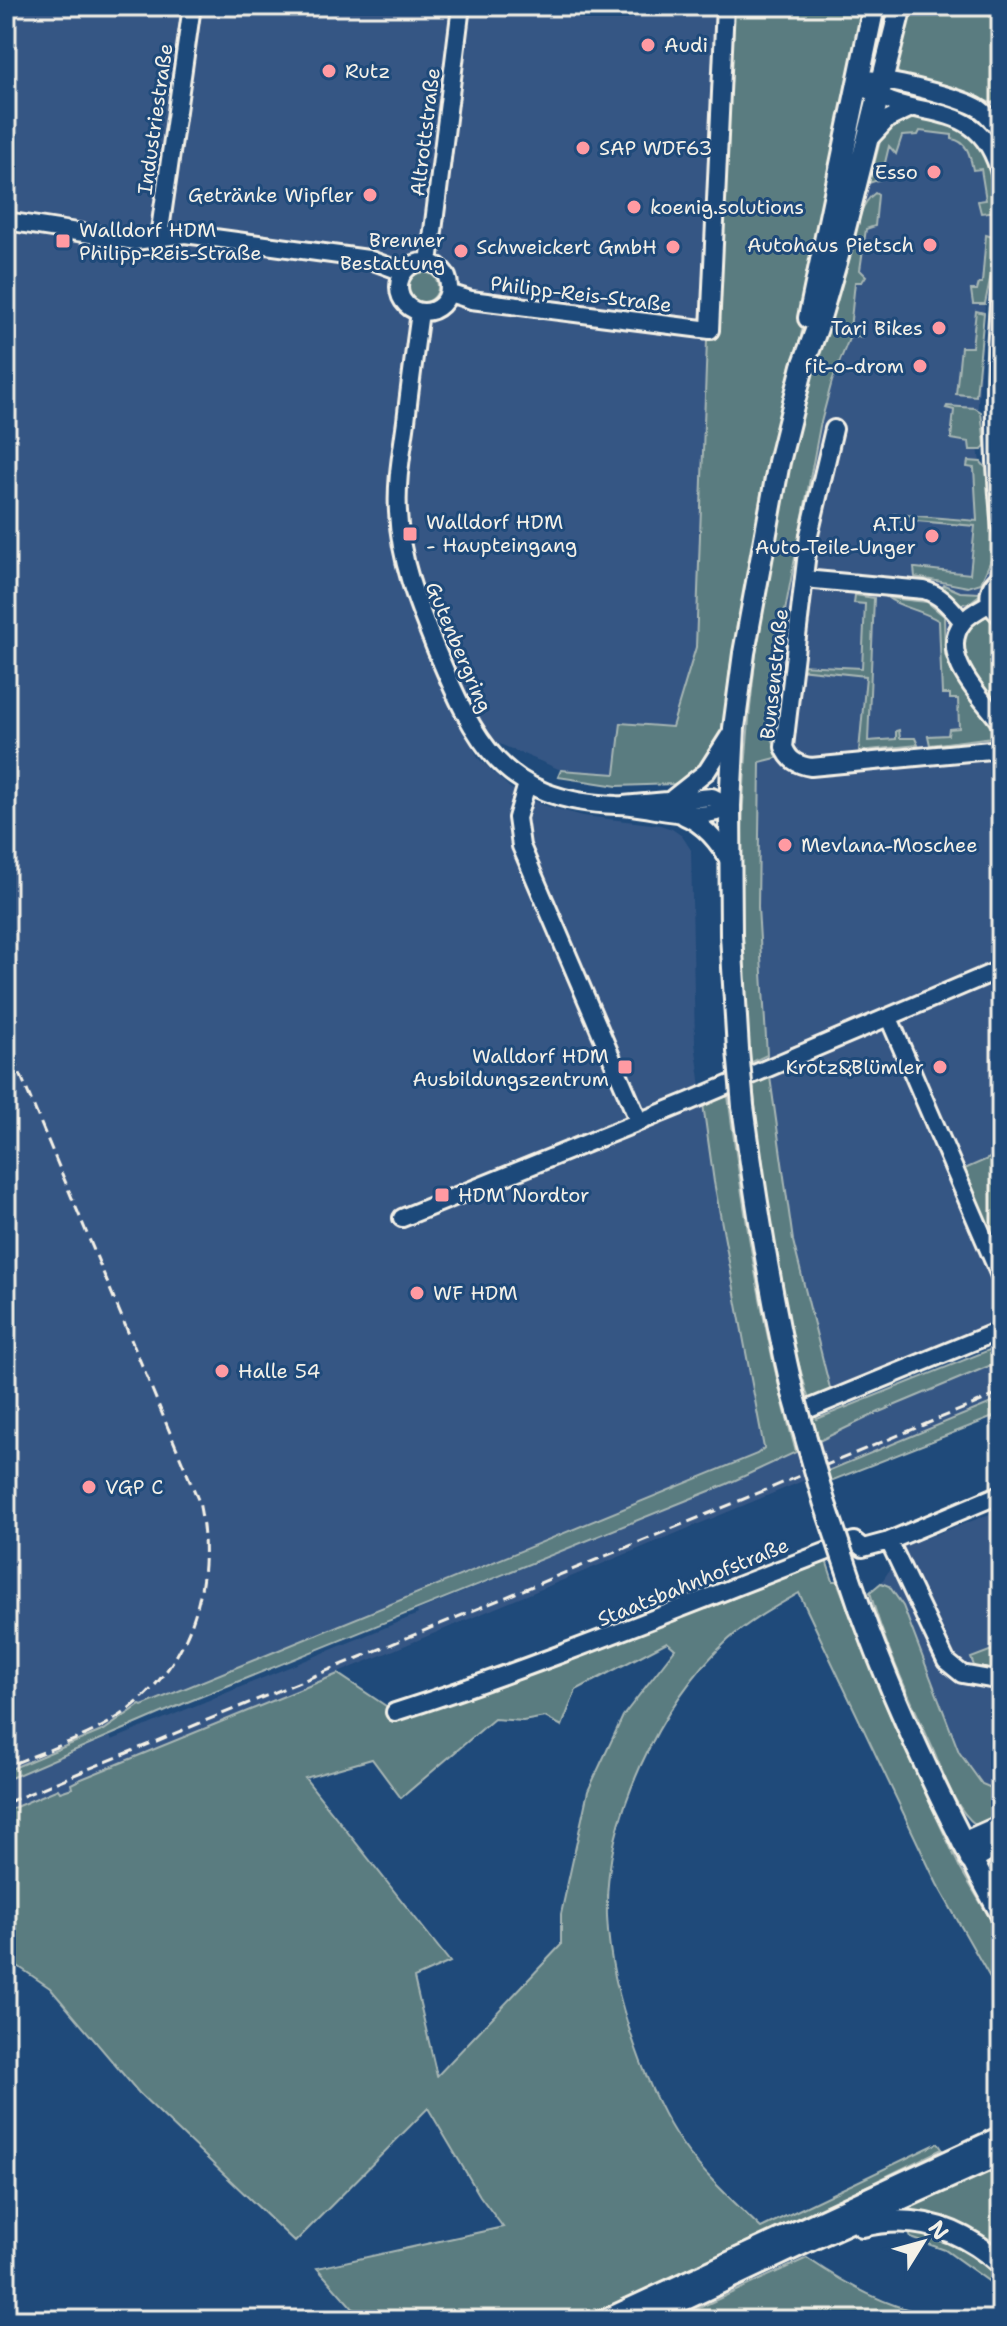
<svg xmlns="http://www.w3.org/2000/svg" width="1007" height="2326" viewBox="0 0 1007 2326" font-family="'Shantell Sans',sans-serif">
<style>
.built{fill:#365684}
.green{fill:#5a7c80;stroke:#a7b6b4;stroke-width:2;fill-rule:evenodd}
.lines{fill:none;stroke-linecap:round;stroke-linejoin:round}
.minor-casing{stroke:#f4f1e8;stroke-width:22}
.major-casing{stroke:#f4f1e8;stroke-width:26}
.minor{stroke:#1f4a7a;stroke-width:16}
.major{stroke:#1f4a7a;stroke-width:20}
.rail{stroke:#f4f1e8;stroke-width:3;stroke-dasharray:12 6;stroke-linecap:butt}
.major-bridge-casing{stroke:#f4f1e8;stroke-width:26;stroke-linecap:butt}
.major-bridge{stroke:#1f4a7a;stroke-width:20}
.poi-dot{fill:#ff9aa2;stroke:#1f4a7a;stroke-width:3}
.labels{text-anchor:middle;dominant-baseline:central;stroke-width:6;stroke-linejoin:round;paint-order:stroke}
.poi-label{font-size:20px;fill:#f4f1e8;stroke:#1f4a7a;text-anchor:start}
.street-label{font-size:20px;fill:#f4f1e8;stroke:#1f4a7a}
</style>
<rect width="100%" height="100%" fill="#1f4a7a"/>
<filter id="ink" filterUnits="userSpaceOnUse"><feTurbulence type="fractalNoise" baseFrequency=".0125" numOctaves="2"/><feDisplacementMap in="SourceGraphic" scale="16" xChannelSelector="R" yChannelSelector="G"/><feConvolveMatrix kernelMatrix="1 2 1 2 8 2 1 2 1" color-interpolation-filters="sRGB"/></filter>
<g filter="url(#ink)">
<path class="built" d="M6 6H733L718 336 714 341 707 340 696 647 672 727 615 774 561 770 495 742 442 680 478 758 510 788 543 805 583 816 660 825 672 829 682 836 691 850 695 1043 714 1182 764 1447 757 1454 653 1498 142 1707 140 1705 104 1730 6 1771Z
M951 120 999 190 997 245 985 304 976 432 994 570 979 600 966 611 972 625 965 639 1001 712V1153L961 1172 1001 1266V1326L832 1396 793 1241 767 1055 758 907 760 761 780 757 772 738 785 611 820 426 832 380 863 207 878 145 882 134Z
M1001 1361V1399L79 1780 72 1787 60 1793 58 1789 6 1811V1780L110 1737 112 1740 418 1614 417 1611 727 1484 879 1412Z
M1001 1510V1792L982 1784 959 1752 903 1606 889 1586 881 1583 905 1546Z"/>
<path class="green" d="M733 6H868L817 238 800 342 776 442 741 629 731 662 722 735 707 762 686 779 674 784 617 786 558 777 561 770 615 774 621 723 672 727 696 647 707 340H714L718 336Z
M910 6H1001L999 102 993 103 901 78 895 67Z
M914 114 961 124 995 166 999 190 997 211 981 213 978 201 986 200 981 169 973 170C970 155 968 142 952 139V135L920 131 918 135 902 136 896 154 889 146 884 167 890 176 869 183 882 134 886 129Z
M875 193 878 195 875 226 866 229 860 270 866 276 862 282H855L850 329 858 330 862 337 850 336 832 381 820 426 785 611 772 738 780 757 760 762 758 907 767 1055 750 1063C729 874 746 664 785 479 795 430 804 379 821 332 829 310 839 287 848 265 855 243 855 207 875 193Z
M986 235 996 238 997 245 985 304H973L971 290H977L979 283H982Z
M408 287a15 15 0 1 1 30 0a15 15 0 1 1-30 0Z
M976 311 984 313 976 396 956 394 961 347H972Z
M947 406 975 408 981 412 985 445 982 450H970L969 442 951 439 954 410 946 408Z
M968 461 981 462 986 468 995 559 991 560 981 583 968 587 915 577 914 568H916L970 574 975 526 893 519 894 514 977 521 974 468 967 467Z
M944 585 960 592 982 593 969 603 961 604 941 590Z
M855 595 874 598 868 741 896 739V731L899 730 900 738H915L918 745 859 751 866 676 799 669V665L862 668 865 604 854 603Z
M888 598 927 602 944 616 945 654 952 673 994 732 993 737 930 745 928 736 948 735 949 729 959 728 958 699H950V694H942L939 621C923 610 901 608 888 598Z
M985 617H992L1001 621V712C981 686 937 640 985 617Z
M770 1077 793 1241 832 1396 810 1404 781 1300 766 1215 753 1084Z
M728 1096C744 1215 763 1335 796 1452L727 1484 185 1703 6 1780V1771L104 1730 140 1705 142 1706 757 1454 764 1448 714 1182 703 1104Z
M1001 1153V1262L960 1171Z
M996 1336 1001 1347V1361L879 1412 819 1441 811 1412 813 1411 817 1419 997 1347 994 1338Z
M1001 1399V1414L828 1482 825 1472Z
M826 1560 833 1581H837L893 1723 960 1868 1001 1937V1997L937 1884 799 1593C775 1607 749 1621 728 1640 659 1704 604 1820 607 1916 609 1960 620 2004 635 2046 647 2080 661 2114 682 2144 704 2175 733 2201 761 2228L938 2143 942 2149 595 2320H363L317 2268 503 2227 480 2196 428 2108 295 2242 139 2093 50 1988 6 1958V1811L58 1789 60 1792 72 1788 71 1784 79 1780 338 1674 392 1710 703 1603 707 1609ZM667 1642 675 1649 623 1716 588 1791 561 1914V1945L437 2076 414 1978 450 1962 305 1778 372 1759 401 1798 494 1719 523 1721 545 1717 562 1726 576 1690Z
M881 1583 889 1586 903 1606 959 1752 982 1784 1001 1792V1813L984 1824 976 1825C954 1808 944 1774 933 1749 910 1698 885 1647 870 1592Z
M1000 1647 1001 1671 975 1668 971 1658Z
M1001 2160V2256L888 2210Z
M906 2227C941 2231 975 2252 1001 2274V2290L945 2250 911 2238Z
M807 2258C867 2299 923 2325 997 2318L1001 2312V2320H673Z"/>
<g class="lines">
<defs>
<path id="minor" d="M858 80C876 75 964 98 980 109 989 115 995 124 1001 133
M858 82C911 129 979 88 1001 177
M869 139 888 119 911 108
M6 221 135 241 185 234 368 259 403 272
M159 237 192 6
M399 287a25 25 0 1 1 50 0a25 25 0 1 1-50 0Z
M429 263 461 6
M1001 280C993 365 992 443 1001 527
M449 293 471 300 710 330 725 6
M420 312C415 349 410 385 406 421 402 451 396 482 398 512 400 560 417 603 435 647 475 742 501 801 617 805 650 805 701 826 730 806L712 797 623 805
M834 429 809 535 784 747C789 760 797 765 811 767L1001 749
M1001 577C985 588 986 605 1001 616
M804 579 924 590C942 595 951 608 963 622
M990 603C981 608 969 614 963 622 936 655 983 699 1001 723
M527 784 517 818 521 846 639 1122
M673 798 707 771 733 730
M684 816C706 825 720 844 731 864
M889 1018 1001 1278
M402 1218 688 1102 1001 969
M811 1408 1001 1330
M889 1541 946 1661 962 1674 1001 1681
M395 1712C551 1662 701 1599 854 1541L863 1548 889 1541 1001 1494"/>
<path id="major" d="M809 318 874 6
M738 1050 731 935 730 806 734 728 744 653 779 462 803 366 817 328 839 252 901 6
M743 1106C756 1203 771 1298 793 1393
M860 1608C898 1713 947 1816 1001 1914
M963 1843 1001 1826
M971 1860 1001 1842
M1001 1861 999 1874 1001 1896
M862 2226C915 2213 961 2228 1001 2264
M606 2320 1001 2137
M641 2320 819 2236 1001 2154"/>
</defs>
<use href="#minor" class="minor-casing"/>
<use href="#major" class="major-casing"/>
<use href="#minor" class="minor"/>
<use href="#major" class="major"/>
<path class="rail" d="M6 1040 199 1502C217 1584 190 1669 118 1717 85 1739 43 1751 6 1767
M6 1803 1001 1393"/>
<defs>
<path id="major-bridge" d="M738 1050 743 1106
M793 1393 824 1501 860 1608"/>
</defs>
<use href="#major-bridge" class="major-bridge-casing"/>
<use href="#major-bridge" class="major-bridge"/>
</g>
</g>
<g class="poi-dot">
<circle cx="648" cy="45" r="8"/>
<circle cx="329" cy="71" r="8"/>
<circle cx="583" cy="148" r="8"/>
<circle cx="934" cy="172" r="8"/>
<circle cx="370" cy="195" r="8"/>
<circle cx="634" cy="207" r="8"/>
<rect x="55" y="233" width="16" height="16" rx="4"/>
<circle cx="930" cy="245" r="8"/>
<circle cx="673" cy="247" r="8"/>
<circle cx="461" cy="251" r="8"/>
<circle cx="939" cy="328" r="8"/>
<circle cx="920" cy="366" r="8"/>
<rect x="402" y="526" width="16" height="16" rx="4"/>
<circle cx="932" cy="536" r="8"/>
<circle cx="785" cy="845" r="8"/>
<rect x="617" y="1059" width="16" height="16" rx="4"/>
<circle cx="940" cy="1067" r="8"/>
<rect x="434" y="1187" width="16" height="16" rx="4"/>
<circle cx="417" cy="1293" r="8"/>
<circle cx="222" cy="1371" r="8"/>
<circle cx="89" cy="1487" r="8"/>
</g>
<g class="labels">
<g class="poi-label">
<text x="664" y="45">Audi</text>
<text x="345" y="71">Rutz</text>
<text x="599" y="148">SAP WDF63</text>
<text x="918" y="172" text-anchor="end">Esso</text>
<text x="354" y="195" text-anchor="end">Getränke Wipfler</text>
<text x="650" y="207">koenig.solutions</text>
<text x="79" y="230">Walldorf HDM<tspan x="79" dy="23">Philipp-Reis-Straße</tspan></text>
<text x="445" y="240" text-anchor="end">Brenner<tspan x="445" dy="23">Bestattung</tspan></text>
<text x="914" y="245" text-anchor="end">Autohaus Pietsch</text>
<text x="657" y="247" text-anchor="end">Schweickert GmbH</text>
<text x="923" y="328" text-anchor="end">Tari Bikes</text>
<text x="904" y="366" text-anchor="end">fit-o-drom</text>
<text x="426" y="522">Walldorf HDM<tspan x="426" dy="23">- Haupteingang</tspan></text>
<text x="916" y="524" text-anchor="end">A.T.U<tspan x="916" dy="23">Auto-Teile-Unger</tspan></text>
<text x="801" y="845">Mevlana-Moschee</text>
<text x="609" y="1056" text-anchor="end">Walldorf HDM<tspan x="609" dy="23">Ausbildungszentrum</tspan></text>
<text x="924" y="1067" text-anchor="end">Krotz&amp;Blümler</text>
<text x="458" y="1195">HDM Nordtor</text>
<text x="433" y="1293">WF HDM</text>
<text x="238" y="1371">Halle 54</text>
<text x="105" y="1487">VGP C</text>
</g>
<g class="street-label">
<text transform="translate(155 119) rotate(-82)">Industriestraße</text>
<text transform="translate(425 132) rotate(-83)">Altrottstraße</text>
<text transform="translate(581 294) rotate(7)">Philipp-Reis-Straße</text>
<text transform="translate(459 647) rotate(67)">Gutenbergring</text>
<text transform="translate(774 674) rotate(-84)">Bunsenstraße</text>
<text transform="translate(693 1582) rotate(-22)">Staatsbahnhofstraße</text>
</g>
</g>
<rect width="1007" height="2326" fill="none" stroke="#1f4a7a" stroke-width="32"/>
<rect x="16" y="16" width="975" height="2294" fill="none" stroke="#f4f1e8" stroke-width="3" filter="url(#ink)"/>
<g transform="translate(923 2242) rotate(53)" stroke="#1f4a7a" stroke-width="6" paint-order="stroke">
<path d="M0-6L14 30L0 20L-14 30Z" fill="#f4f1e8"/>
<text y="-12" font-size="22" font-weight="bold" text-anchor="middle" fill="#f4f1e8">N</text>
</g>
</svg>
